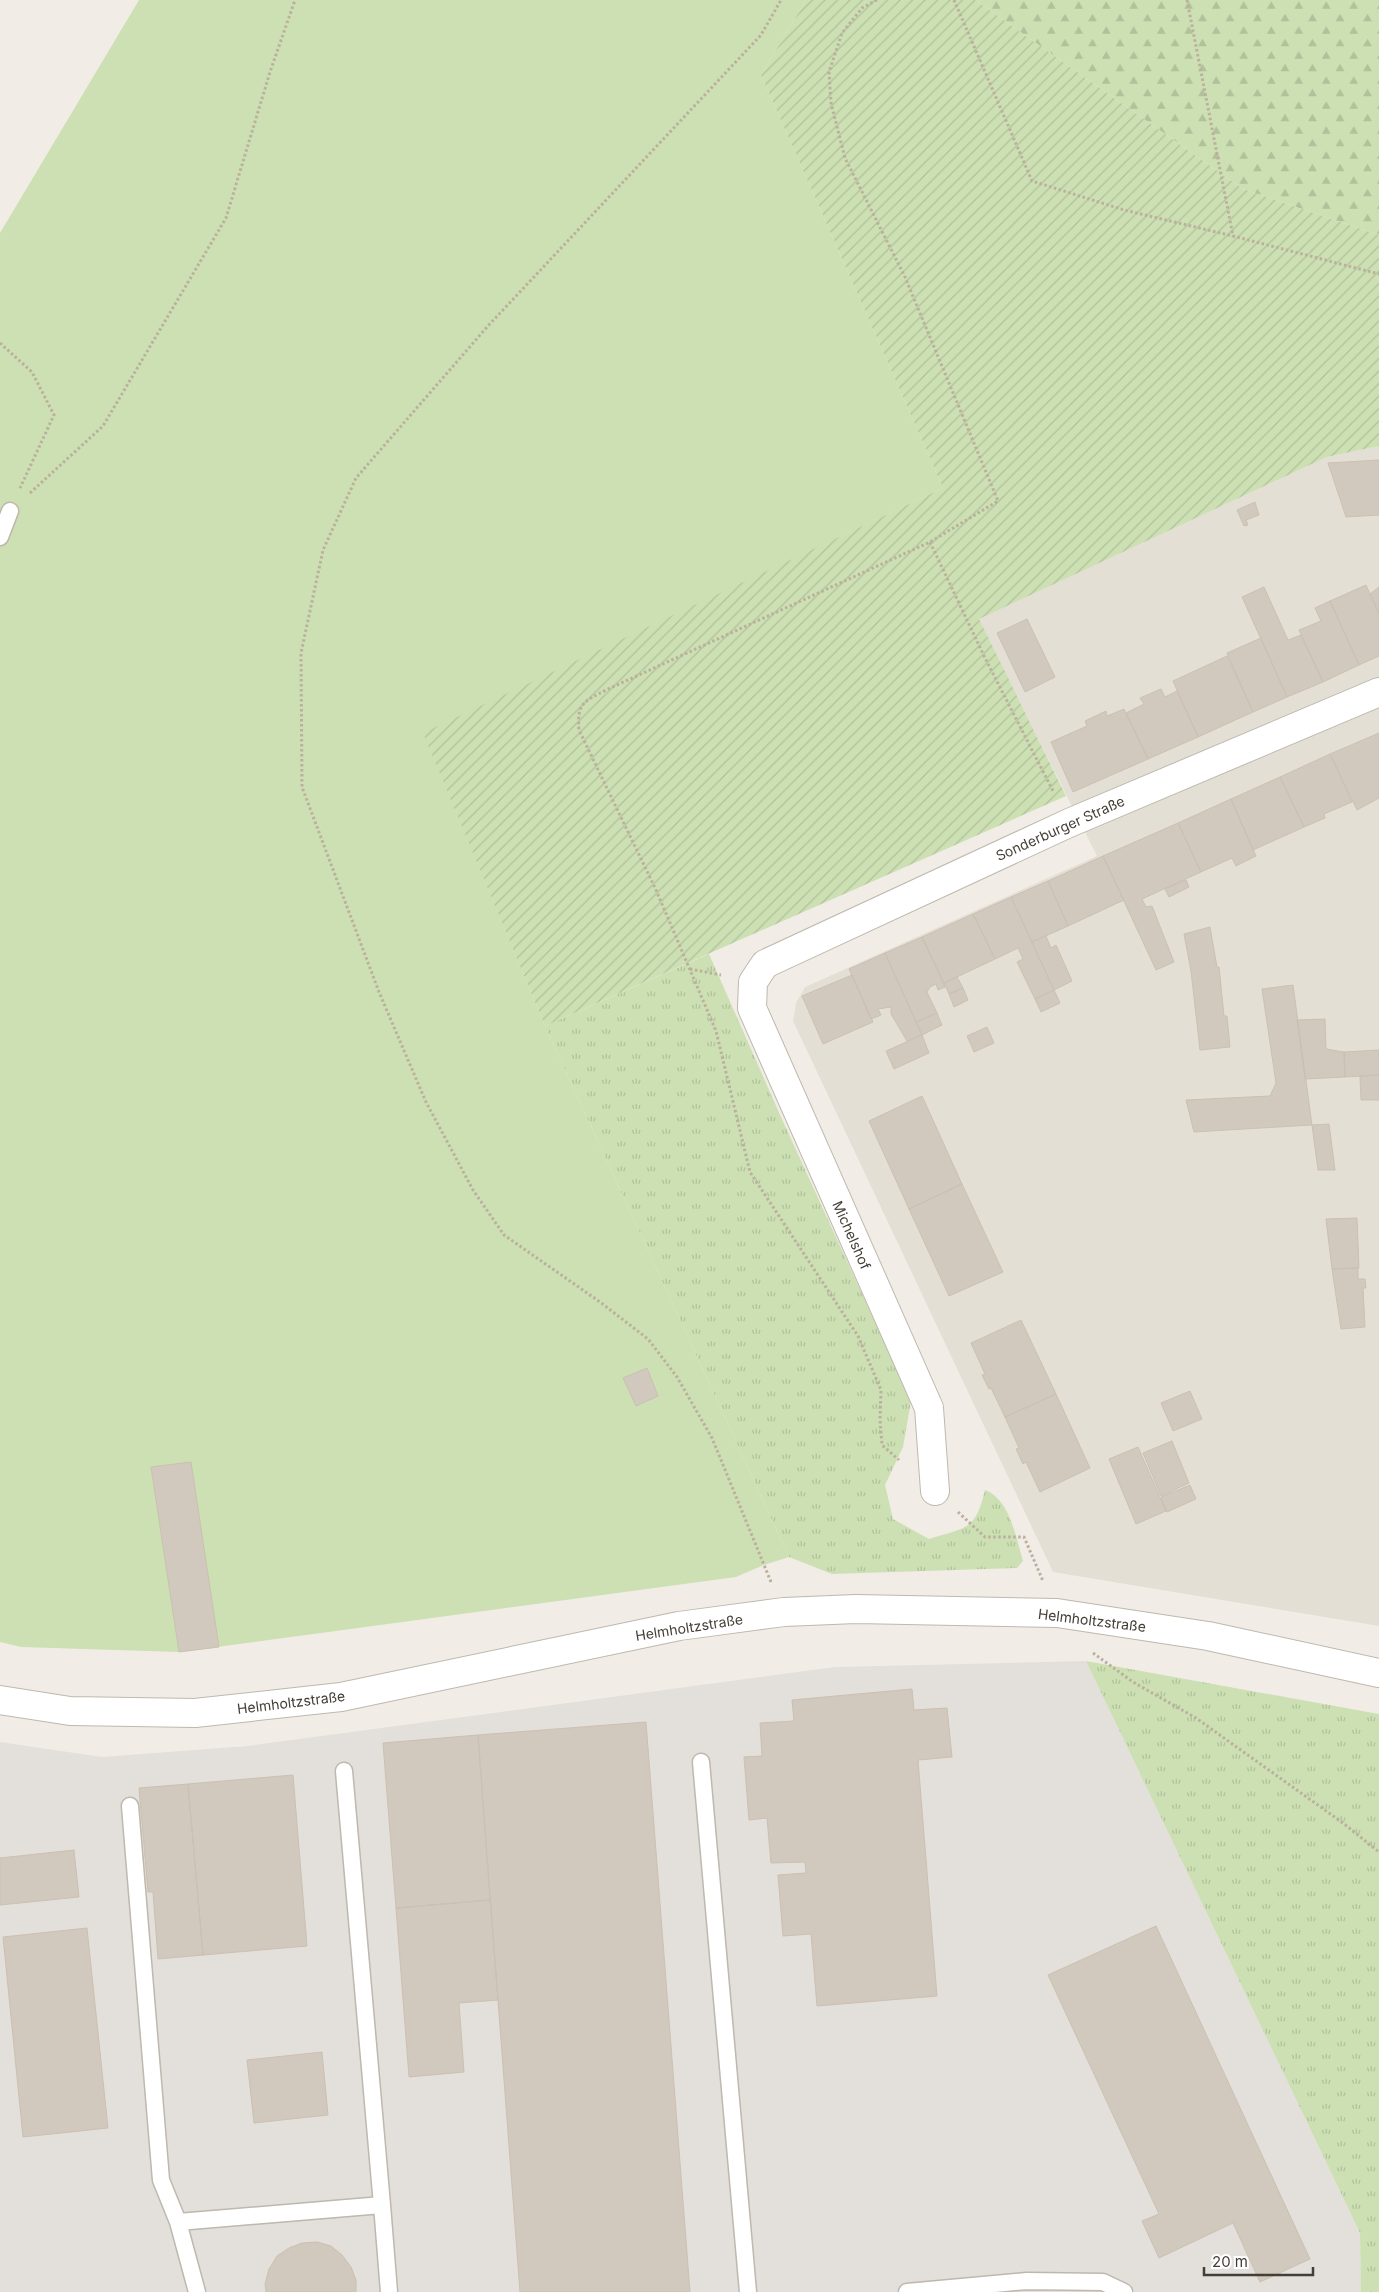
<svg xmlns="http://www.w3.org/2000/svg" width="1379" height="2292" viewBox="0 0 1379 2292" font-family="Inter,sans-serif">
<style>
.residential{fill:#e4dfd5}
.industrial{fill:#e3dfdb}
.grass{fill:#cce0b3}
.forest{fill:url(#forest-firs)}
.park{fill:url(#park-tufts)}
.garden{fill:url(#garden-furrows)}
.building{fill:#d1c9bd;stroke:#cbc0b1}
.lines{fill:none;stroke-linecap:round;stroke-linejoin:round}
.lane-casing{stroke:#beb8ad;stroke-width:19}
.street-casing{stroke:#beb8ad;stroke-width:30}
.path{stroke:#bbb09d;stroke-width:3;stroke-dasharray:2.5 2.5;stroke-linecap:butt}
.lane{stroke:#fff;stroke-width:16}
.street{stroke:#fff;stroke-width:28}
.labels{text-anchor:middle;dominant-baseline:central;stroke-width:5;stroke-linejoin:round;paint-order:stroke}
.street-label{font-size:14px;fill:#433e36;stroke:#fff}
</style>
<defs>
<pattern id="forest-firs" width="22" height="20" patternUnits="userSpaceOnUse" patternTransform="scale(1.25)"><rect width="22" height="20" fill="#cce0b3"/><path d="M5 1l3.5 6h-7zM16 11l3.5 6h-7z" fill="#b0c19b"/></pattern>
<pattern id="park-tufts" width="24" height="20" patternUnits="userSpaceOnUse" patternTransform="scale(1.25)"><rect width="24" height="20" fill="#cce0b3"/><path d="M3 7l-1-3M5 7V3M7 7l1-3M15 17l-1-3M17 17v-4M19 17l1-3" fill="none" stroke="#b0c19b"/></pattern>
<pattern id="garden-furrows" width="10" height="10" patternUnits="userSpaceOnUse" patternTransform="scale(1.25)"><rect width="10" height="10" fill="#cce0b3"/><path d="M-1 1l2-2M0 10L10 0M9 11l2-2" fill="none" stroke="#b0c19b"/></pattern>
</defs>
<rect width="100%" height="100%" fill="#f1ede6"/>
<path class="residential" d="M1379 446V1626L1053 1572 793 1021 796 1003 805 987 1097 856 978 619 1327 457Z"/>
<path class="industrial" d="M1086 1661 1360 2233 1361 2292H0V1742L102 1757 247 1746 835 1667Z"/>
<path class="grass" d="M139 0H806L761 75 943 488 424 734 545 1026 789 1557 764 1565 736 1577 179 1652 21 1647 0 1642V233Z"/>
<path class="forest" d="M975 0H1379V235L1243 189Z"/>
<path class="park" d="M709 954 781 1117 911 1401 903 1447 885 1485 893 1519 929 1539C967 1527 975 1531 985 1490 1010 1499 1016 1538 1023 1561L1017 1568 832 1574 789 1557 545 1026Z
M1086 1661 1379 1714V2292H1361L1360 2233Z"/>
<path class="garden" d="M806 0H975L1243 189 1379 235V446L1327 457 979 619 1066 796 545 1026 423 733 943 488 761 75Z"/>
<path class="building" d="M1379 460V515L1346 517 1328 463Z
M1255 502 1259 515 1246 520 1248 525 1244 526 1237 510Z
M1366 585 1379 614V656L1359 665 1330 601Z
M1264 587 1288 640 1301 635 1323 682 1287 697 1242 597Z
M1379 587V614L1370 594Z
M1330 601 1359 665 1323 682 1299 630 1321 621 1315 608Z
M1027 619 1055 677 1025 692 997 633Z
M1261 638 1287 697 1253 712 1227 653Z
M1227 656 1253 712 1198 737 1173 681Z
M1161 689 1165 697 1177 691 1198 737 1148 759 1126 713 1144 704 1140 698Z
M1124 709 1148 759 1073 792 1051 742 1087 726 1085 721 1106 711 1107 716Z
M1379 733V798L1357 810 1330 754Z
M1330 754 1352 802 1324 814 1325 818 1304 827 1280 777Z
M1280 777 1304 827 1253 850 1231 799Z
M1231 799 1256 856 1236 866 1232 858 1201 872 1178 823Z
M1178 823 1201 872 1142 899 1146 907 1152 906 1174 962 1156 970 1103 856Z
M1103 856 1124 900 1068 926 1048 881Z
M1186 880 1189 887 1169 897 1165 889Z
M1048 881 1068 926 1032 942 1011 897Z
M1011 897 1054 990 1035 999 1017 962 1023 959 1018 948 995 959 973 914Z
M973 914 995 959 944 983 922 937Z
M1210 927 1217 967H1219L1224 1016H1227L1230 1047 1200 1050 1191 971 1184 934Z
M1046 936 1051 948 1056 945 1072 981 1054 990 1032 942Z
M922 937 945 987 938 990 936 984 930 987 927 992 937 1013 916 1022 885 953Z
M885 953 922 1035 907 1041 891 1014V1007L878 1009 881 1015 871 1019 849 969Z
M852 975 873 1022 823 1044 802 996Z
M957 977 963 988 949 994 944 983Z
M1293 985 1312 1125 1194 1132 1186 1100 1270 1096 1276 1083 1262 989Z
M963 988 968 1000 954 1007 949 994Z
M1054 990 1060 1003 1041 1012 1035 999Z
M937 1013 942 1025 922 1035 916 1022Z
M1325 1019 1326 1049 1344 1052 1345 1077 1305 1079 1297 1020Z
M987 1027 994 1043 974 1052 967 1036Z
M922 1035 929 1053 894 1069 886 1051Z
M1379 1050V1075L1345 1077 1344 1052Z
M1379 1075V1100H1361L1360 1076Z
M922 1096 962 1184 909 1209 869 1121Z
M1329 1124 1335 1170H1318L1312 1125Z
M962 1184 1003 1272 949 1296 909 1209Z
M1357 1218 1359 1268 1332 1269 1326 1219Z
M1358 1268V1279H1365L1366 1288H1363L1365 1327 1341 1329 1332 1269Z
M1021 1320 1056 1394 1005 1417 991 1388 989 1389 982 1375 985 1374 971 1343Z
M647 1368 658 1396 636 1406 623 1378Z
M1190 1391 1202 1419 1173 1431 1161 1403Z
M1056 1394 1090 1468 1040 1492 1026 1462 1023 1464 1016 1449 1019 1448 1005 1417Z
M1172 1441 1189 1483 1161 1496 1143 1453Z
M1138 1447 1166 1511 1136 1524 1109 1459Z
M191 1462 219 1647 179 1652 151 1467Z
M1190 1485 1196 1499 1167 1512 1161 1497Z
M912 1689 914 1710 947 1708 952 1757 918 1760 937 1996 817 2006 811 1934 783 1936 778 1875 806 1873 805 1862 771 1863 767 1818 749 1820 744 1757 762 1756 760 1723 794 1721 792 1700Z
M646 1722 690 2292H520L478 1735Z
M478 1735 490 1900 396 1908 383 1743Z
M293 1775 307 1946 203 1955 188 1784Z
M188 1784 203 1955 158 1959 153 1892H148L139 1788Z
M74 1850 79 1897 0 1905V1858Z
M490 1900 498 2000 459 2003 464 2072 409 2077 396 1908Z
M1156 1926 1310 2259 1260 2282 1233 2223 1159 2258 1142 2221 1159 2214 1048 1975Z
M87 1928 108 2128 23 2137 3 1937Z
M322 2052 328 2115 254 2123 247 2060Z
M317 2242 331 2246 342 2255 351 2267 356 2280V2292H266L265 2284 269 2269 277 2256 289 2248 302 2243Z"/>
<g class="lines">
<defs>
<path id="lane" d="M0 537 10 511
M701 1762 748 2292
M344 1771 382 2205
M130 1806 161 2180 178 2222
M197 2292 178 2222 382 2205 389 2292
M907 2292 1027 2281 1103 2282 1124 2292"/>
<path id="street" d="M935 1491 929 1408 752 1008 753 982 765 964 1069 823 1379 692
M0 1700 70 1711 195 1713 341 1697 679 1626 784 1612 856 1609 1057 1613 1208 1636 1379 1673"/>
</defs>
<use href="#lane" class="lane-casing"/>
<use href="#street" class="street-casing"/>
<path class="path" d="M877 0 862 8 842 33 829 72 831 103 845 158 905 277 998 501 930 542 606 690C583 702 577 703 579 730L656 890 716 1031 750 1172 858 1336 881 1390 880 1419 882 1445 899 1460
M954 0 1032 181 1124 210 1233 236
M1187 0 1233 236 1379 274
M0 343 32 372 54 415 20 488
M30 493 103 426 226 218 270 72 295 0
M930 542 984 656 1054 793
M690 969 721 975
M958 1512 985 1537H1024L1043 1581
M771 1582 712 1438 677 1377 648 1339 600 1302 504 1235 473 1190 426 1102 379 992 302 787 301 653 323 550 356 478 487 327 761 35 781 0
M1093 1653 1133 1682 1196 1718 1343 1823 1379 1852"/>
<use href="#lane" class="lane"/>
<use href="#street" class="street"/>
</g>
<g class="labels">
<g class="street-label">
<text transform="translate(1060 828) rotate(-24)">Sonderburger Straße</text>
<text transform="translate(852 1235) rotate(66)">Michelshof</text>
<text transform="translate(1092 1620) rotate(7)">Helmholtzstraße</text>
<text transform="translate(689 1627) rotate(-9)">Helmholtzstraße</text>
<text transform="translate(291 1702) rotate(-7)">Helmholtzstraße</text>
</g>
</g>
<path d="M1204 2267v8h109v-8" fill="none" stroke="#433e36" stroke-width="2.5"/>
<text x="1212" y="2267" font-size="15" fill="#433e36" stroke="#ffffff" stroke-width="4" paint-order="stroke">20 m</text>
</svg>
